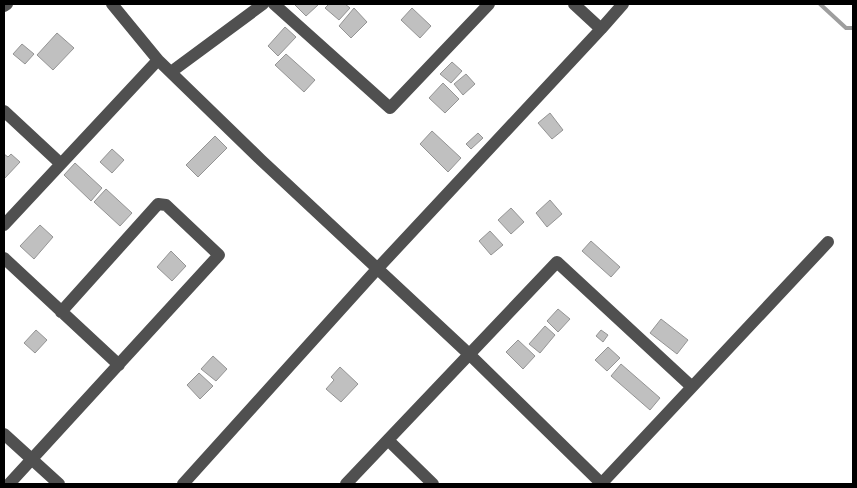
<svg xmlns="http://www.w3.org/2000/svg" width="857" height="488" viewBox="0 0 857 488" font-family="Manrope,sans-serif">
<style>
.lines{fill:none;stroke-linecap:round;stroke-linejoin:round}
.stream{stroke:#9e9e9e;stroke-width:4}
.building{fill:#c0c0c0;stroke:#949494}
.minor{stroke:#505050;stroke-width:12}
</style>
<rect width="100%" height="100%" fill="#fff"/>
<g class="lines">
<path class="stream" d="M820 4 846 28H853"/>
</g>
<path class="building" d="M294 4H317L318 5 306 16Z
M329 4H345L350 8 339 20 325 8Z
M354 8 367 22 351 38 339 26Z
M412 8 431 26 420 38 401 20Z
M285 27 296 37 278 56 268 46Z
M57 33 74 48 53 70 37 55Z
M22 44 34 54 25 64 13 54Z
M286 54 315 80 304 92 275 65Z
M452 62 462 71 451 83 440 74Z
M466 74 475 84 463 95 454 84Z
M443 83 459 99 445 113 429 98Z
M550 113 563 130 552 139 538 123Z
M432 131 461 158 448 172 420 144Z
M478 133 483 138 471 149 466 144Z
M215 136 227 148 198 177 186 165Z
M112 149 124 160 112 173 100 162Z
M4 154 8 157 11 154 20 162 4 179Z
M75 163 102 188 91 201 64 175Z
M106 189 132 213 120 226 94 202Z
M550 200 562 214 547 227 536 213Z
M511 208 524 222 511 234 498 220Z
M40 225 53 237 34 259 20 246Z
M490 231 503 245 491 255 479 241Z
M591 241 620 267 611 277 582 251Z
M171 251 186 266 172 281 157 267Z
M558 309 570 319 558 332 547 321Z
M661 319 688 340 677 354 650 333Z
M545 326 555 335 540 353 529 344Z
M36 330 47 340 35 353 24 343Z
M601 330 608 335 603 342 596 336Z
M518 340 535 356 523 369 506 352Z
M608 347 620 358 607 371 595 360Z
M213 356 227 369 216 381 201 369Z
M621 364 660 398 650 410 611 376Z
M340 367 358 384 341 402 326 389 334 380 331 377Z
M199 373 213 386 200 399 187 385Z"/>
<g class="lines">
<path class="minor" d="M112 4 158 60 261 160 470 355 602 484
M274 4 390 108 489 4
M574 4 601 29
M4 6 7 4
M171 72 263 4
M4 111 61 164
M4 225 158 60
M4 258 119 365
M4 434 59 484
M388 440 433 484
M9 484 219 255 166 205 158 204 61 312
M183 484 378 268 601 29 623 4
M346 484 557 262 692 387
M601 484 828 242"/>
</g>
<rect width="857" height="488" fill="none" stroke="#000000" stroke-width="10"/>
</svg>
